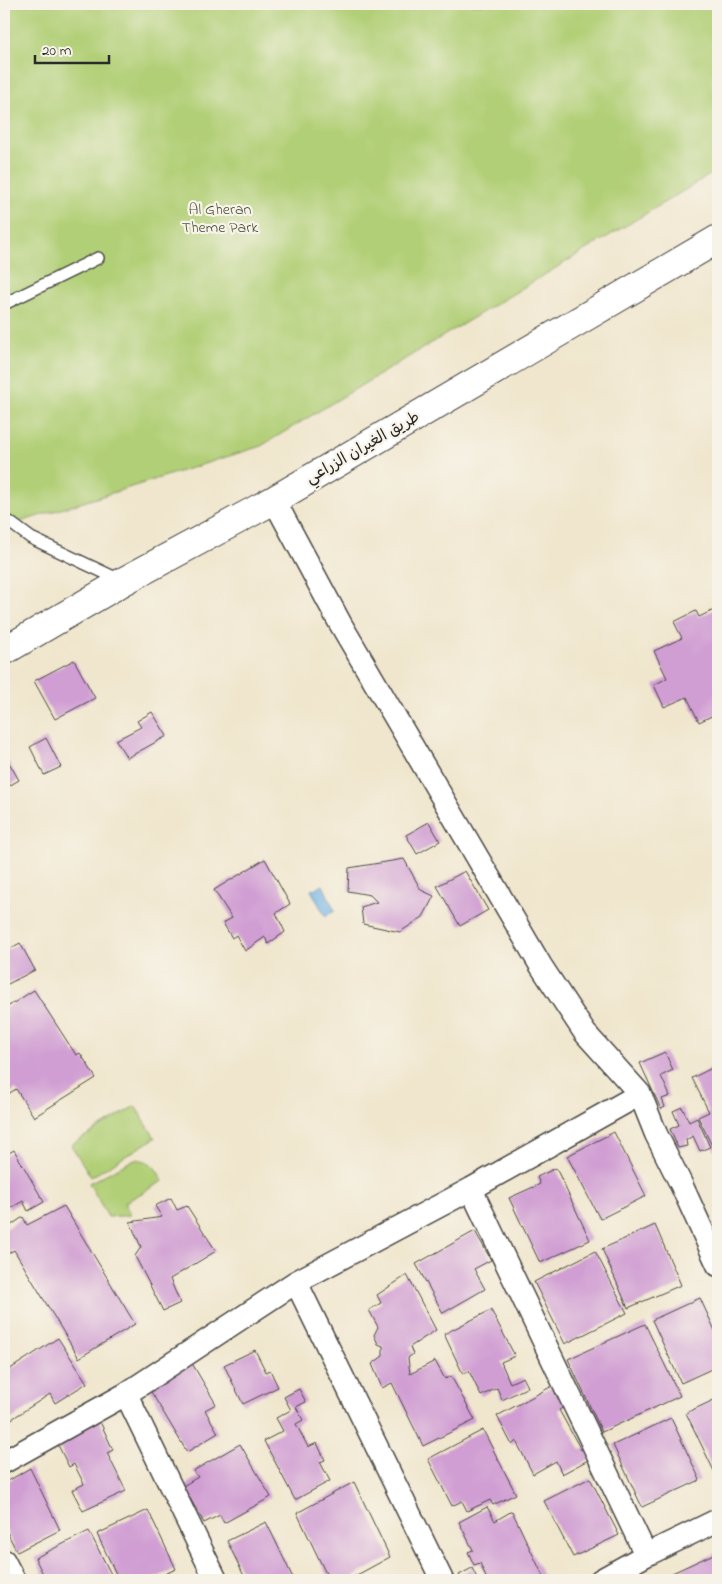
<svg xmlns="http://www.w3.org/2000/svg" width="722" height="1584" viewBox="0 0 722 1584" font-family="'Indie Flower','Playpen Sans Arabic',sans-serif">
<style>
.green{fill:#b1cf76;stroke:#6e7d50}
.water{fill:#70b3e5;stroke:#4e6f88}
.building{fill:#d09ed3}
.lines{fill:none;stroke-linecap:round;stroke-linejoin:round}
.lane-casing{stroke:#494743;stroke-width:14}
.street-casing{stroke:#494743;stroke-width:25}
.secondary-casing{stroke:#494743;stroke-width:30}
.lane{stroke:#fff;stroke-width:11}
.street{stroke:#fff;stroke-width:22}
.secondary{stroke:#fff;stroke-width:28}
.labels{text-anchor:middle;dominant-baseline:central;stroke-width:4.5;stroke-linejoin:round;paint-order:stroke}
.park-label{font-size:16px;fill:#4c543e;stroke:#f7f3e8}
.street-label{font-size:16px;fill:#2b2b2b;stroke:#f7f3e8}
</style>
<rect width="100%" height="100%" fill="#f7f3e8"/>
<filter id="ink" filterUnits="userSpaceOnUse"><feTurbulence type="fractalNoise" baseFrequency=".02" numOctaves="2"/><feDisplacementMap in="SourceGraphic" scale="10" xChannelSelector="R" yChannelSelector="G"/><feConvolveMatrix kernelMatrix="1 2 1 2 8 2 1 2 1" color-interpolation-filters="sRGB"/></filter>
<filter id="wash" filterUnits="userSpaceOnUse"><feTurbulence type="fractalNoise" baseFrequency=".0096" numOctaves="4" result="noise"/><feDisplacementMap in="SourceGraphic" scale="20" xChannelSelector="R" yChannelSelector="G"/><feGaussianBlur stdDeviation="1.12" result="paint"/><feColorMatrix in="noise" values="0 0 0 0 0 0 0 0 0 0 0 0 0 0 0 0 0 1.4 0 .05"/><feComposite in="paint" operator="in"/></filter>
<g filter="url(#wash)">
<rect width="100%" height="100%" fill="#f0e6cd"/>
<path class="green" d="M4 4H718V170L261 446 4 527Z
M135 1106 155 1138 91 1177 71 1145Z
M135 1159C153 1161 155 1167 163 1181L124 1203 131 1215 108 1217 89 1183Z"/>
<path class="water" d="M323 885 335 911 325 916 311 890Z"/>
<g id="blocks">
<path class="building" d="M718 608V713L699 722 687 697 664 707 654 685 667 678 654 651 682 638 674 622 696 611 699 617Z
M74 660 95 698 55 719 34 681Z
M152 712 167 736 127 758 116 740 141 727 137 721Z
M46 738 61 767 44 775 30 747Z
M4 754 19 780 4 789Z
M429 822 440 841 417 854 406 835Z
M265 859 290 904 276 913 285 932 268 944 265 937 245 951 236 935 232 938 223 923 232 918 214 890Z
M404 859 421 890 434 896 423 917 400 932 363 924 361 907 377 902 370 895 348 891 349 868Z
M465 871 488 910 460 926 437 886Z
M20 943 35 970 4 986V952Z
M34 990 76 1055 80 1053 96 1078 34 1117 16 1089 5 1096 4 1095V1009Z
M665 1052 673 1070 661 1076 670 1096 662 1099 665 1107 661 1109 640 1063Z
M718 1065V1152L716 1154 698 1117 709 1112 692 1078Z
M682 1107 689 1122 697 1118 710 1147 700 1151 693 1136 686 1140 687 1146 678 1148 670 1129 679 1125 673 1111Z
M614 1132 646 1196 600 1219 567 1156Z
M14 1150 44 1202 28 1211 23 1201 9 1209 6 1203 4 1204V1156Z
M556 1168 590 1240 540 1263 509 1198 540 1184 537 1177Z
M171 1198 177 1210 187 1206 216 1251 170 1279 180 1303 163 1311 135 1256 141 1247 130 1222 162 1217 155 1206Z
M64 1206 135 1324 79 1358 14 1250 4 1256V1230L23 1217 27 1225Z
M655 1225 681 1285 628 1308 602 1249Z
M475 1231 491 1260 474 1269 485 1289 443 1313 416 1264Z
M595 1251 627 1313 565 1344 534 1282Z
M407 1275 436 1330 410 1347 413 1354 408 1358 410 1374 435 1361 445 1379 451 1376 475 1420 423 1446 392 1383 382 1388 372 1364 383 1356V1346L378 1344 374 1335 378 1327 369 1310 381 1303 377 1295Z
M700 1298 718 1337V1366L681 1383 652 1320Z
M491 1310 515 1356 501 1362 510 1383 523 1377 528 1387 502 1400 497 1388 481 1396 469 1371 463 1374 444 1334Z
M645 1324 680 1396 602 1432 568 1359Z
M58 1338 87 1383 55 1403 50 1394 4 1424V1373Z
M255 1350 266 1372 270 1370 278 1387 243 1404 224 1365Z
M190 1360 216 1404 205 1410 218 1433 187 1452 147 1385Z
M556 1384 567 1405 559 1410 581 1450 587 1447 592 1458 562 1474 556 1461 533 1474 516 1441 512 1445 497 1416Z
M299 1389 306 1402 296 1407 303 1420 296 1424 308 1447 317 1443 325 1460 320 1462 330 1481 295 1500 264 1441 283 1431 276 1418 291 1410 284 1397Z
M718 1398V1472L715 1473 686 1413Z
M97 1415 113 1450 107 1453 126 1491 83 1511 72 1490 84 1484 74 1464 69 1467 56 1441Z
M671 1418 700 1480 642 1507 613 1445Z
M483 1430 516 1494 493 1505 490 1500 467 1511 462 1501 452 1506 428 1459Z
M240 1444 271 1497 224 1523 220 1515 204 1523 183 1486 198 1477 193 1471Z
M30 1468 60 1530 17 1552 4 1526V1474L8 1481Z
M590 1478 619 1535 573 1557 544 1501Z
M354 1482 390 1557 348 1580H329L297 1513Z
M487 1507 495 1521 512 1511 543 1576 536 1580H487L480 1563 474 1565 468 1552 473 1550 459 1522Z
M148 1510 176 1569 151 1580H119L97 1534Z
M266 1522 274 1538 294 1580H246L227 1541Z
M89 1531 113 1578 109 1580H46L35 1558Z
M718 1552V1580H673L670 1574Z
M472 1568 478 1580H462L459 1575Z"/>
</g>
</g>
<g filter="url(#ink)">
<use href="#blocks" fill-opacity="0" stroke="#494743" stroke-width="1"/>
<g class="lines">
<defs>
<path id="lane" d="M4 304 98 258
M4 518 31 538 122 581"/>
<path id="street" d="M274 500 340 623 541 966 585 1033 640 1094 656 1134 681 1184 718 1265
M471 1189 646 1555
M296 1282 442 1580
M126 1394 216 1580
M4 1462 126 1394 296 1282 471 1189 640 1094
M4 1561 14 1580
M601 1580 646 1555 718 1520"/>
<path id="secondary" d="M4 651 124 581 274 500 718 239"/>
</defs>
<use href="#lane" class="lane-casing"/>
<use href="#street" class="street-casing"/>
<use href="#secondary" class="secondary-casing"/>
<use href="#lane" class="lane"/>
<use href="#street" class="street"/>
<use href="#secondary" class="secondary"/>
</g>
</g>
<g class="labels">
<g class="park-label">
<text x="220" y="210">Al Gheran<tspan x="220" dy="18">Theme Park</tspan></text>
</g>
<g class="street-label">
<text transform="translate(363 448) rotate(-30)">طريق الغيران الزراعي</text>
</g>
</g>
<rect width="722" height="1584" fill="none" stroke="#f7f3e8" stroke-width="20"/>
<path d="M35 55v8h74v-8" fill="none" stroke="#2b2b2b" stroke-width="2.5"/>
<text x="42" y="55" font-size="15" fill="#2b2b2b" stroke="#f7f3e8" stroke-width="4" paint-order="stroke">20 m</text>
</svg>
